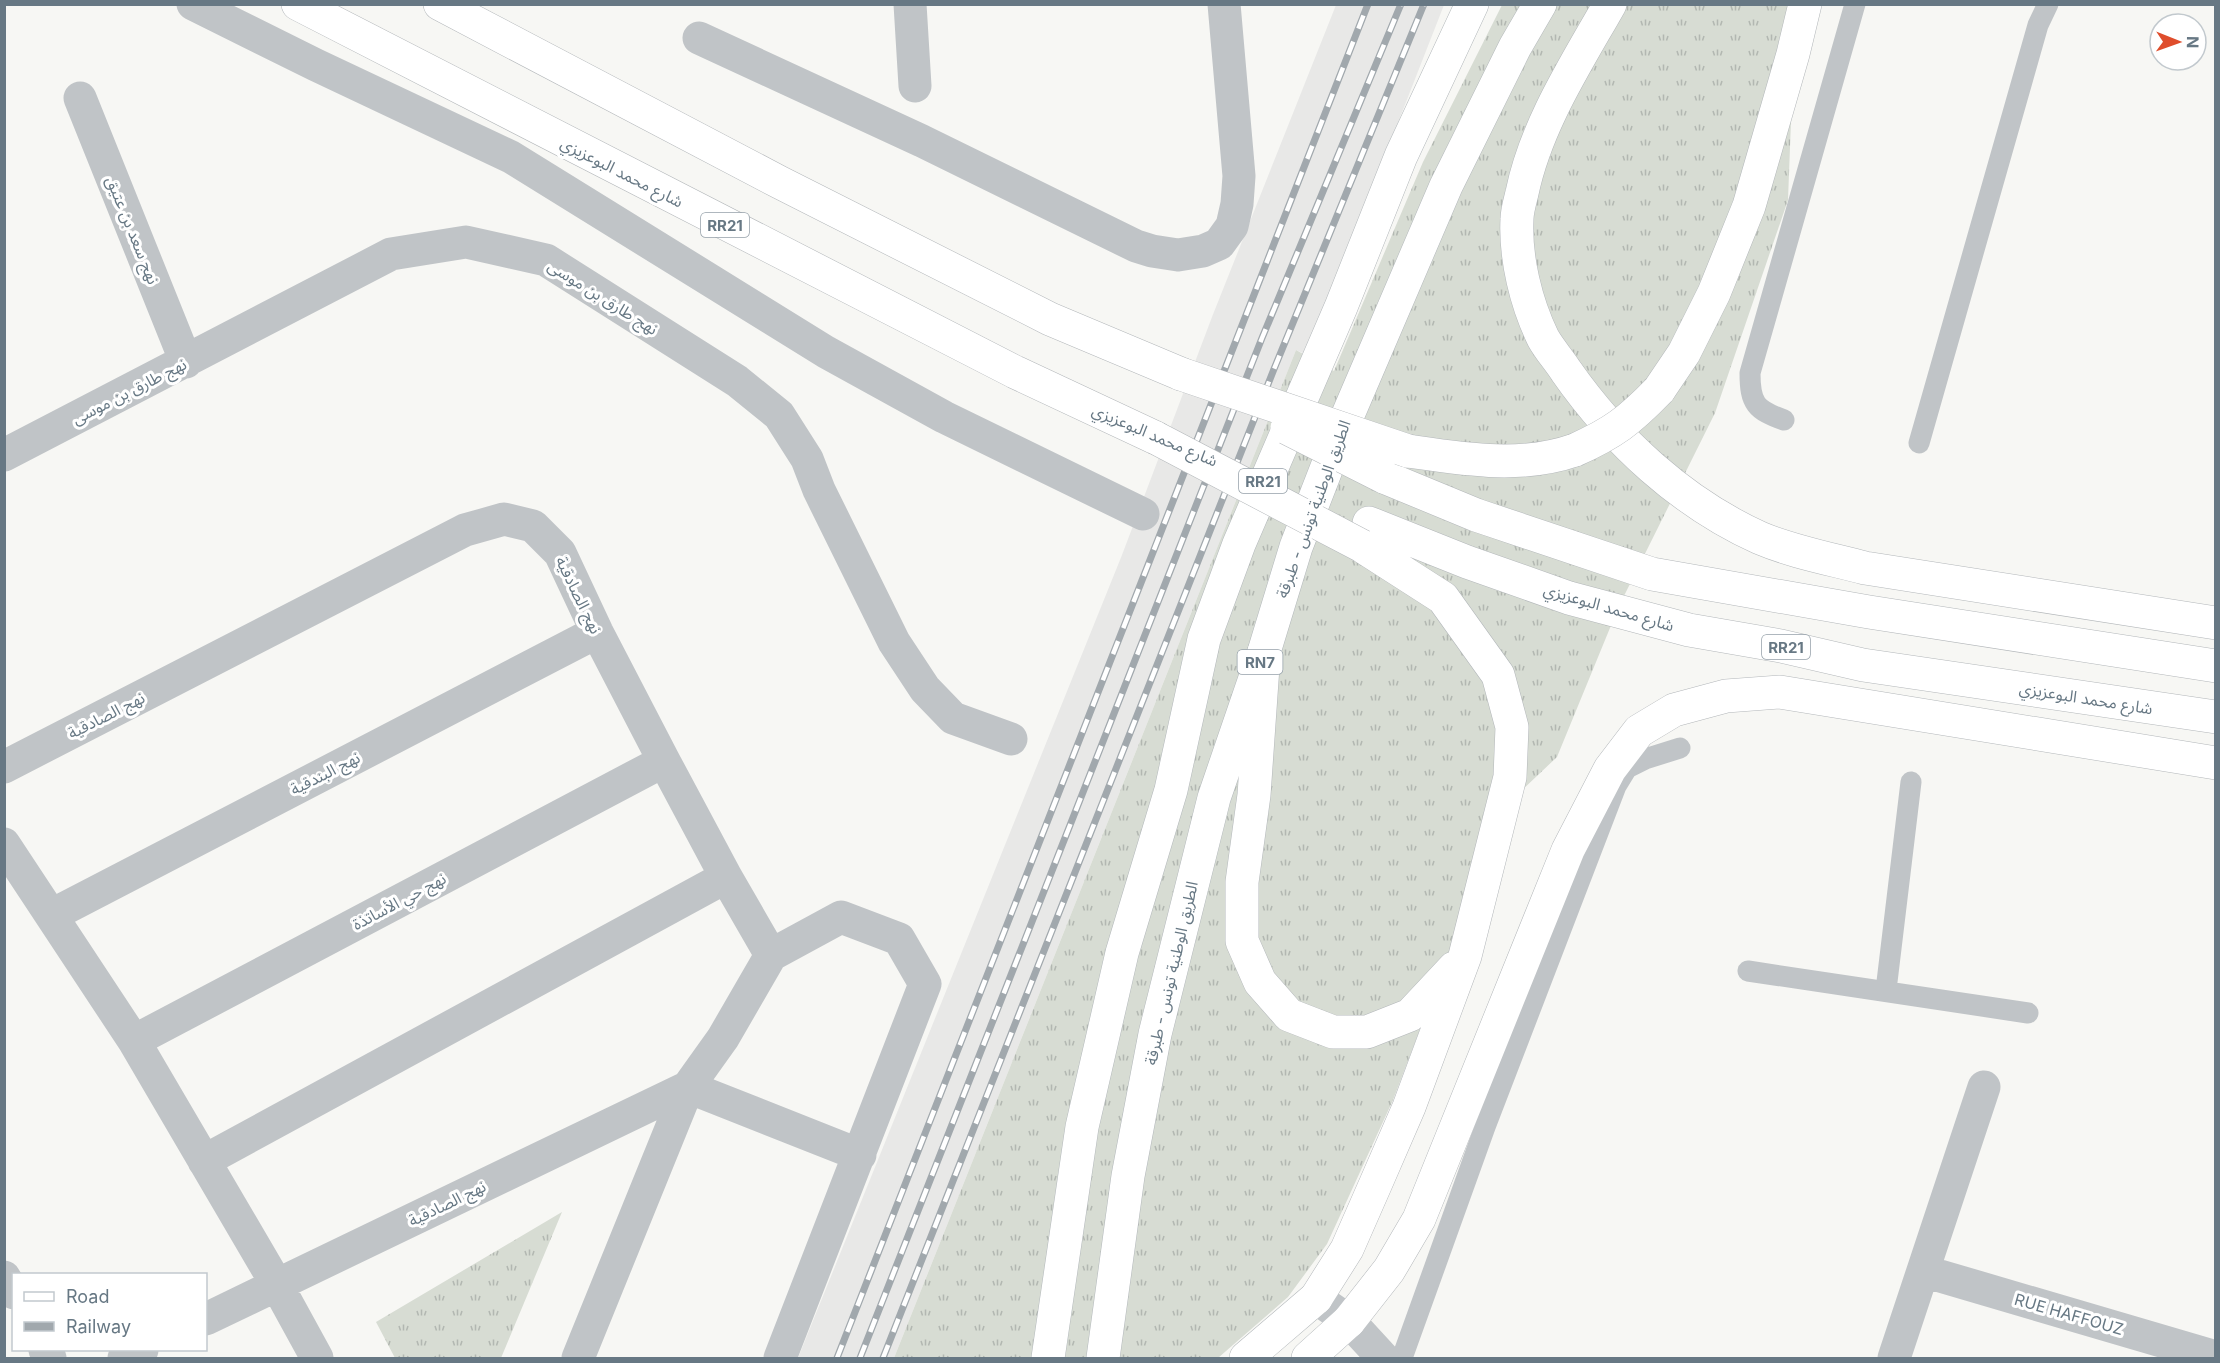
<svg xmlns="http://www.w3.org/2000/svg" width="2220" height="1363" viewBox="0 0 2220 1363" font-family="Inter,'Noto Sans Arabic',sans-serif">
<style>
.built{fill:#e8e8e7}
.grass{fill:url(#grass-tufts)}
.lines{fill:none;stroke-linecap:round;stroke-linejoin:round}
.primary-casing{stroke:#b3b8bb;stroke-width:34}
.highway-casing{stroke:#b3b7ba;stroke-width:34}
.lane{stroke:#c0c4c7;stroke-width:21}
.street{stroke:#c0c4c7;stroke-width:33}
.primary{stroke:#fff;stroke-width:33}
.highway{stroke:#fff;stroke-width:33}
.rail-casing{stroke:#a1a8ad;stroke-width:7}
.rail{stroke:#fff;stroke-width:4.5;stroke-dasharray:14;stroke-linecap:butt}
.highway-bridge-casing{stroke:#b3b7ba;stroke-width:34;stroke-linecap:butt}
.highway-bridge{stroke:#fff;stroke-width:33}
.labels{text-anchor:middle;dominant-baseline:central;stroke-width:6;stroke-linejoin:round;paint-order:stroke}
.shield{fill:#fff;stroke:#95a0a9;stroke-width:1.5}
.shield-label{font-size:15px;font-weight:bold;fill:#677884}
.street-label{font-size:16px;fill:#677884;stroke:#fff}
</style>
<defs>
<pattern id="grass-tufts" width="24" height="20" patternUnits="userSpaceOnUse" patternTransform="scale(1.5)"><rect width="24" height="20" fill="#d7dcd3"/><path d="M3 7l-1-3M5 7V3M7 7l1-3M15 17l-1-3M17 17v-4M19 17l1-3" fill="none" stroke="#b2b7b1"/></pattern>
</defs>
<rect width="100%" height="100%" fill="#f7f7f4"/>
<path class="built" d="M1336 5H1444L1307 355 1296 350 894 1358H798L1122 555 1212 317Z"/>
<path class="grass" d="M1502 5H1804L1794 42 1788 200 1715 413 1619 606 1557 757 1500 811 1456 935 1393 1100 1327 1244 1288 1297 1218 1358H894L1296 350 1334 371 1423 162Z
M562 1212 501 1358H395L376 1322Z"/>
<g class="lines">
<defs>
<path id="primary" d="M1048 1358 1082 1127 1122 953 1171 790 1204 639 1239 544 1341 307 1401 156 1472 4
M1103 1358 1128 1176 1155 1034 1214 798 1264 652 1296 547 1341 431 1446 186 1515 47 1540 4
M1246 1358 1316 1298
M1308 1358 1349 1321"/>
<path id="highway" d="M298 4 1015 372 1156 438
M440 4 779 182 1050 319 1181 374
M1610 4C1576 64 1536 125 1522 193 1520 201 1517 211 1517 219 1515 258 1526 303 1543 338 1549 349 1559 360 1566 371 1615 441 1682 503 1760 538 1793 552 1831 559 1865 568L2216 623
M1659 390 1684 353 1714 293 1749 206 1793 54 1805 4
M1408 451C1463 459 1521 469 1575 450
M1384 477 1476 515 1652 574 1869 612 2216 666
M1369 523 1467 562 1569 598 1689 630 1781 646 1863 665 2216 717
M1264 652 1254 795 1242 882V941L1260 982 1289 1015 1333 1032H1367L1410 1015 1454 968
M1316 1298 1347 1249 1376 1183 1409 1107 1465 956 1510 777 1512 727 1498 675 1443 598 1362 546
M1349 1321 1389 1270 1419 1219 1568 850 1610 769 1639 731 1674 710 1726 696 1780 692 2216 763"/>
</defs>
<use href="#primary" class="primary-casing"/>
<use href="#highway" class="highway-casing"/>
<path class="lane" d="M1784 420C1756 410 1750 404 1750 373L1855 4
M1919 443 2038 25 2048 4
M1748 971 2028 1013
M1886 990 1911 782
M1402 1358 1485 1127 1616 786 1627 768 1645 759 1680 748"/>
<path class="street" d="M193 4 316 65 511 157 826 352 944 417 1143 514
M910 4 915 86
M699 38 922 141 1136 246 1152 251 1178 255 1203 251 1219 244 1232 226 1237 204 1239 176 1224 4
M80 98 186 362
M4 455 391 254 466 242 546 260 737 381 779 415 807 459 819 490 894 642 925 689 953 718 1011 739
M4 767 465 530 504 519 533 526 560 553 597 632 664 761 726 877 771 955
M4 844 134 1041 277 1285 317 1358
M52 915 597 632
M771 955 841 917 899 939 925 984 780 1358
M134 1041 664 761
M204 1161 726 877
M1923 1271 2216 1357
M4 1277 14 1293
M1316 1298 1349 1321 1383 1358
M206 1319 688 1087 860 1155
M45 1350 50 1358
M124 1358 142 1350
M578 1358 688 1087 723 1038 771 955
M1894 1358 1984 1087"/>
<use href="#primary" class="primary"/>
<use href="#highway" class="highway"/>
<defs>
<path id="rail" d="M837 1358 1368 4
M860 1358 1262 338 1401 4
M883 1358 1274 369 1424 4"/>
</defs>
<use href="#rail" class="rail-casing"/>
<use href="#rail" class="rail"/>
<defs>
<path id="highway-bridge" d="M1181 374 1408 451
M1287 428 1384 477
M1156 438 1362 546
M1575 450C1613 433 1629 421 1659 390"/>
</defs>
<use href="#highway-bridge" class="highway-bridge-casing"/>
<use href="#highway-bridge" class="highway-bridge"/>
</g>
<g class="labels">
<g class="shield">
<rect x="701" y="213" width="48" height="24" rx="4.5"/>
<rect x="1239" y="469" width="48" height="24" rx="4.5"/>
<rect x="1762" y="635" width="48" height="24" rx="4.5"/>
<rect x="1237.5" y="650" width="45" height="24" rx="4.5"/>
</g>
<g class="shield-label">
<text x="725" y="225">RR21</text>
<text x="1263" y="481">RR21</text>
<text x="1786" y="647">RR21</text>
<text x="1260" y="662">RN7</text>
</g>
<g class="street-label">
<text transform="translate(622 172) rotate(27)">شارع محمد البوعزيزي</text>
<text transform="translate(133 230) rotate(68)">نهج سعد بن عتيق</text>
<text transform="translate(603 297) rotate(32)">نهج طارق بن موسى</text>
<text transform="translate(129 391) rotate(-27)">نهج طارق بن موسى</text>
<text transform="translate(1155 435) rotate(23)">شارع محمد البوعزيزي</text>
<text transform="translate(1313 509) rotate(-70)">الطريق الوطنية تونس - طبرقة</text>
<text transform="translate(579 595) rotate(64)">نهج الصادقية</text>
<text transform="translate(1609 607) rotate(16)">شارع محمد البوعزيزي</text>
<text transform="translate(2086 698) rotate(9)">شارع محمد البوعزيزي</text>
<text transform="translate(106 715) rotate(-27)">نهج الصادقية</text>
<text transform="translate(325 773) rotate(-27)">نهج البندقية</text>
<text transform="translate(399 901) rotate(-28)">نهج حي الأساتذة</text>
<text transform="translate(1171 973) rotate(-77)">الطريق الوطنية تونس - طبرقة</text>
<text transform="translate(447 1203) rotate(-26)">نهج الصادقية</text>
<text transform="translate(2069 1314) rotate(16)">RUE HAFFOUZ</text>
</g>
</g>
<rect width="2220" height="1363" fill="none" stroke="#677884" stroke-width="12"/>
<rect x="12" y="1273" width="195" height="78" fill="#ffffff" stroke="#c2c9ce" stroke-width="1.5"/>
<rect x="24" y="1292" width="30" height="9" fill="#ffffff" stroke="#c2c9ce" stroke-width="1.5"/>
<text x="66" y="1303" font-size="18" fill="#677884">Road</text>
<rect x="24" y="1322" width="30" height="9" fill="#a1a8ad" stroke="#c2c9ce" stroke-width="1.5"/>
<text x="66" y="1333" font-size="18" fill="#677884">Railway</text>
<g transform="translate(2178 42) rotate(91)"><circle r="28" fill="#ffffff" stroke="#c2c9ce" stroke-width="1.5"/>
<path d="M0-4.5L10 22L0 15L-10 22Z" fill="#df4d2c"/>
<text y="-9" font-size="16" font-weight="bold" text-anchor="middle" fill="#677884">N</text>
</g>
</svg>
